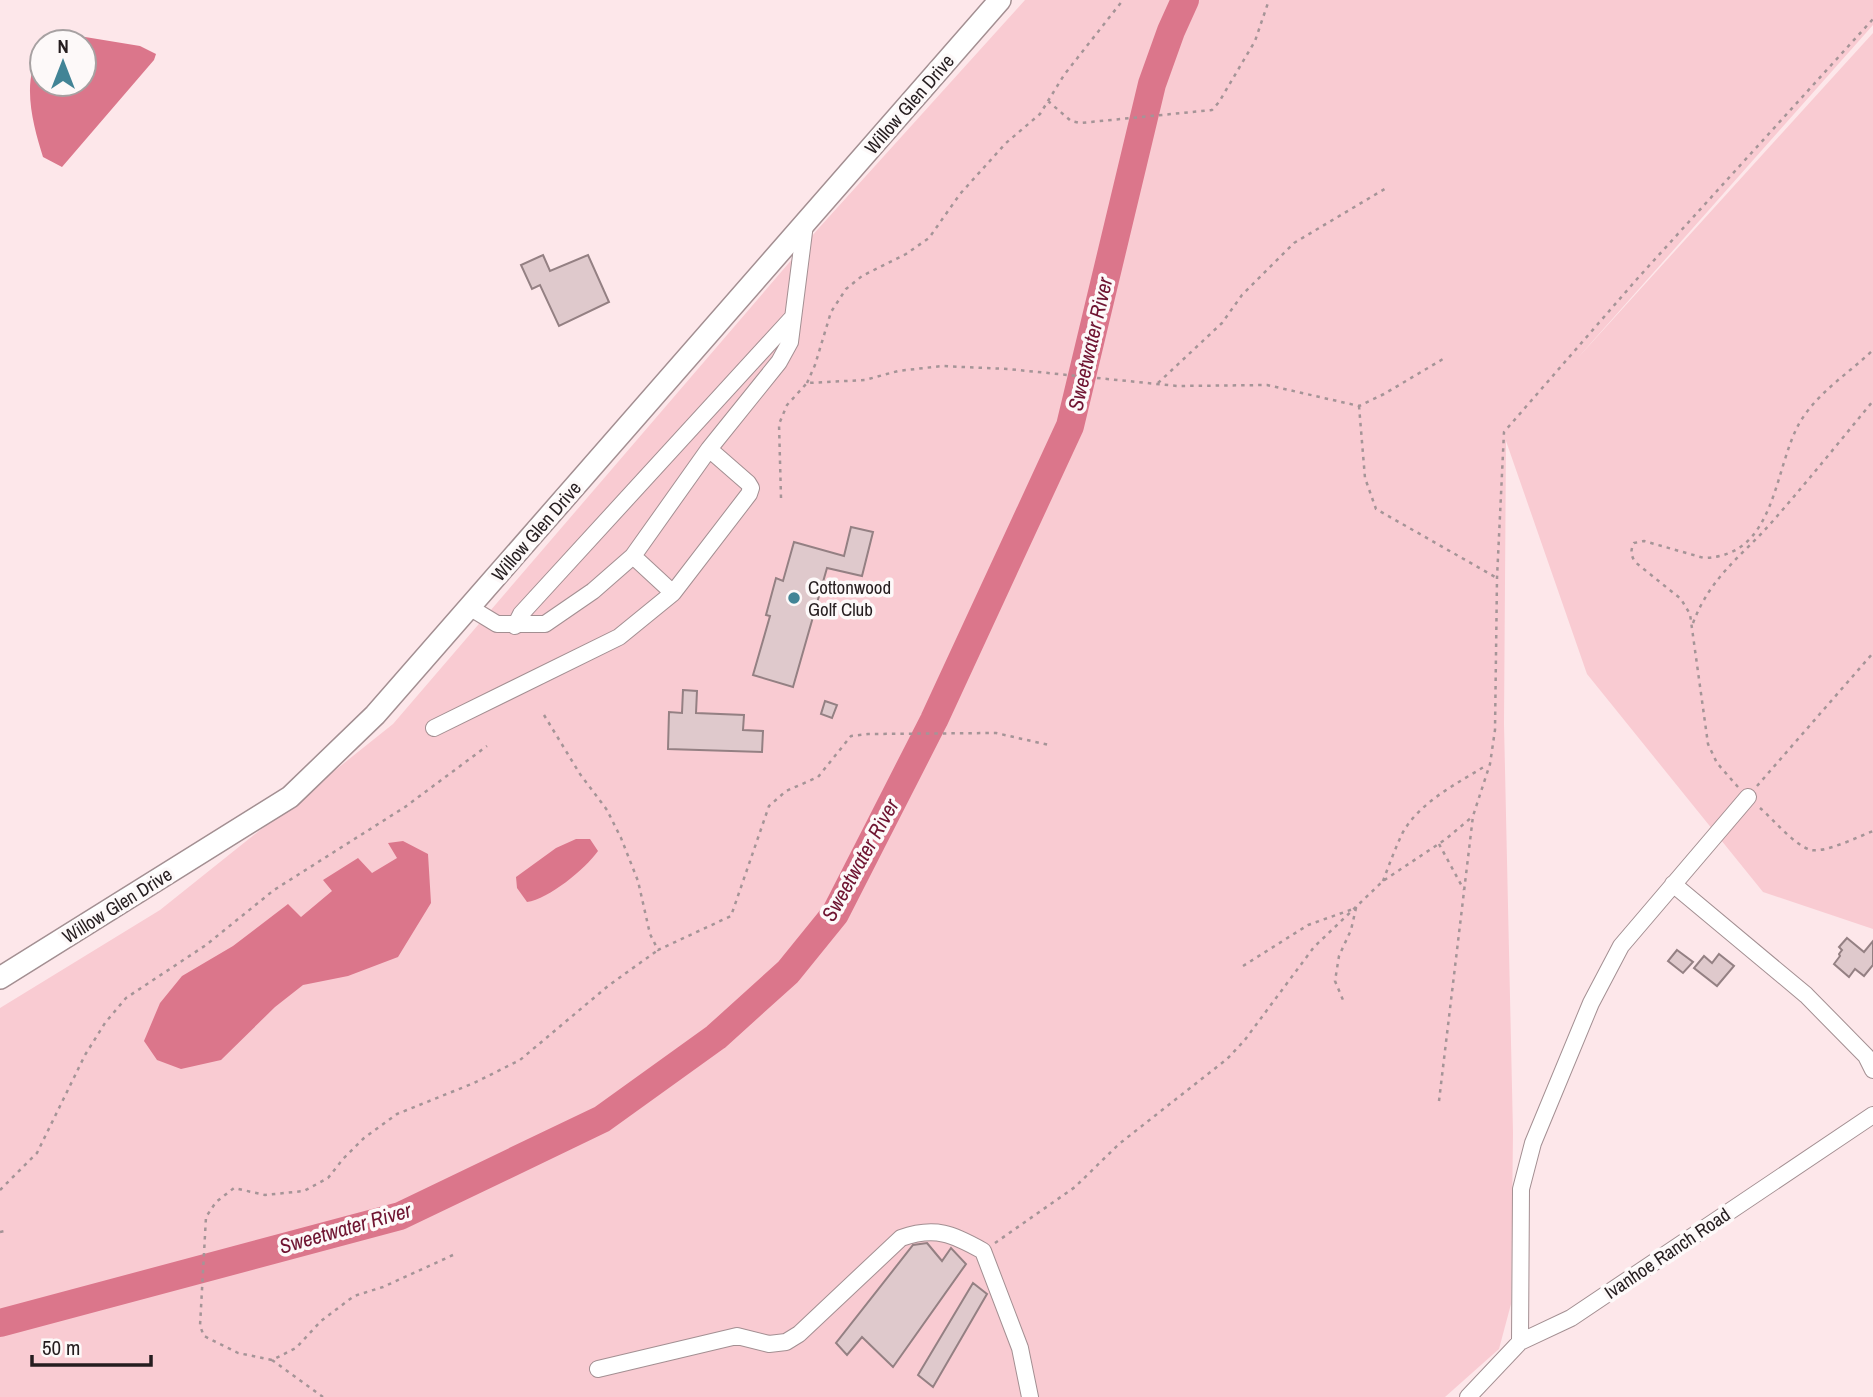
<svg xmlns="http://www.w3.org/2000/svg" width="1873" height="1397" viewBox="0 0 1873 1397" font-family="'Archivo Narrow',sans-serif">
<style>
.green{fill:#f9cbd2}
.water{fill:#db768b}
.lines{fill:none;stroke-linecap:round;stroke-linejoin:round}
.river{stroke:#db768b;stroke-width:28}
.building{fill:#dfc9cc;stroke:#948083;stroke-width:2}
.minor-casing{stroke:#a38f92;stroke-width:18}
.major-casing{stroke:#a38f92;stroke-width:24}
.path{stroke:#a59497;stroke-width:2.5;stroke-dasharray:3.5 5;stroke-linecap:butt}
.minor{stroke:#fff;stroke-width:16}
.major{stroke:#fff;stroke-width:21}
.poi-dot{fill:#428496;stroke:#fdf9f9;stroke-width:2.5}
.labels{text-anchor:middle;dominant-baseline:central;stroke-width:7;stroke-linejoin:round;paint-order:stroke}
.street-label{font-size:19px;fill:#251d1f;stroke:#fdf9f9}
.poi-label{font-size:19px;fill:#251d1f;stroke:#fdf9f9;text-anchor:start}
.water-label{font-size:21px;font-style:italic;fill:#6f1431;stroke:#fdf9f9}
</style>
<rect width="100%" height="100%" fill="#fde7ea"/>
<path class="green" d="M1025 0H1873V25L1575 361 1873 33V929L1763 892 1587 674 1506 441 1504 724 1513 1133 1511 1304 1499 1349 1445 1397H0V1008L160 910 393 724 818 229Z"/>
<path class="water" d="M73 35 140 46 156 54 154 60 62 167 43 157C33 125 20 79 42 49V84H84V42H47L58 36Z
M576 839H590L598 851C585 869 549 899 527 902L517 888 516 877 556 848Z
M403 841 428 854 431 903 398 957 348 976 303 985 275 1007 221 1060 181 1069 157 1060 144 1041 160 1003 182 976 233 946 288 904 301 917 332 891 323 880 358 858 372 873 397 858 388 843Z"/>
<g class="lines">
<path class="river" d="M0 1323 400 1216 602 1119 716 1037 788 972 835 914 934 720 1070 426 1152 84 1171 31 1185 0"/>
</g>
<path class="building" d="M543 255 550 271 588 255 609 302 559 326 540 285 532 289 521 265Z
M851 527 873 532 862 576 827 568 793 687 753 675 770 616 766 615 776 578 783 581 794 542 844 556Z
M683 690 697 691 696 713 744 715 743 730 763 731 762 752 668 749 669 712 682 713Z
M825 701 837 705 832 718 821 714Z
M1847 938 1864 952 1873 941V965L1864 976 1855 969 1849 977 1834 964 1840 956 1839 954 1842 950 1839 947Z
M1677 950 1693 962 1683 973 1668 961Z
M1719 954 1734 966 1717 986 1694 968 1704 956 1712 963Z
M927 1243 942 1261 951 1248 966 1264 893 1367 862 1337 847 1355 836 1343 913 1245Z
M973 1283 987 1294 933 1387 918 1375Z"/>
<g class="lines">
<defs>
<path id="minor" d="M633 556 709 449 779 362 790 342 805 224
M673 593 749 494 751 488 748 483 709 449
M515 626 521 614 793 317
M434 728 619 637 673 593 633 556 593 591 545 624H497L469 607
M1673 884 1806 995 1866 1056 1873 1070
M1520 1342 1521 1189 1533 1143 1591 1003 1621 946 1748 797
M598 1369 737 1336 769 1344 786 1342 799 1334 901 1238C935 1226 953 1234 983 1251L1020 1348 1030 1397
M1468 1397 1520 1342 1571 1318 1873 1115"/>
<path id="major" d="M0 978 290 797 375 715 1000 0"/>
</defs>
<use href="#minor" class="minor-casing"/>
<use href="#major" class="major-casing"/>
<path class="path" d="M1048 101 1071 121 1080 123 1212 110 1219 102 1255 41 1269 0
M807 383 815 365 831 312 846 289 862 276 906 254 929 238 960 194 1006 143 1040 114 1064 75 1123 0
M1158 383 1222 323 1242 295 1294 243 1388 187
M1359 406 1365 478 1376 509 1497 578
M781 498 779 424 787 405 807 383 865 380 898 371 942 366 1008 369 1177 386 1267 385 1359 406 1384 394 1443 359
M1693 623C1711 576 1741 557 1772 522 1807 482 1840 441 1873 401
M544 715 580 774 607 810 621 838 638 881 650 934 658 950 731 916 769 806 786 791 818 777 851 736 868 734 996 733 1049 745
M1757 786 1873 653
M1738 787 1717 763 1708 744 1690 614 1681 599 1635 562C1631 555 1630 551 1634 543L1644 541 1704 558C1777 556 1773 469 1800 422 1819 391 1848 374 1873 350
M1760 808C1773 819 1795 846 1811 850 1825 853 1858 837 1873 831
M1439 844 1464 890
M1383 881C1389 865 1395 849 1402 834 1419 802 1458 783 1487 765
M1243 966 1308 925 1356 908 1351 930 1339 956 1335 981 1343 1000
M1439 1101 1473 816 1490 764 1495 730 1497 578 1504 432 1637 279 1873 19
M0 1190 37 1153 85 1055 105 1023 126 998 206 945 274 890 405 807 487 746
M0 1232 5 1231
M995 1243 1075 1187 1119 1144 1227 1059 1244 1041 1314 947 1383 881 1446 839 1472 817
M453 1255 383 1287 354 1296 321 1321 296 1348 272 1360 238 1353 204 1336 200 1326 206 1217 216 1202 234 1188 265 1195 304 1191 328 1178 343 1159 364 1138 397 1114 474 1083 520 1060 608 986 658 950
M272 1360 323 1397"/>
<use href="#minor" class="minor"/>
<use href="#major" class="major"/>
</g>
<circle class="poi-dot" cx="794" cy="598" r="7"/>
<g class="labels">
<g class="street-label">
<text transform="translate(909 104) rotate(-49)">Willow Glen Drive</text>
<text transform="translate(536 531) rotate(-49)">Willow Glen Drive</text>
<text transform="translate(117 905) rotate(-32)">Willow Glen Drive</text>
<text transform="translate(1667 1253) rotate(-34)">Ivanhoe Ranch Road</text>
</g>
<g class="poi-label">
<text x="808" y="587">Cottonwood<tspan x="808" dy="22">Golf Club</tspan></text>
</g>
<g class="water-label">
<text transform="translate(1090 344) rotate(-77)">Sweetwater River</text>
<text transform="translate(860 860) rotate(-61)">Sweetwater River</text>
<text transform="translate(345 1228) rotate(-16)">Sweetwater River</text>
</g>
</g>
<g transform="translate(63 63)"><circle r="33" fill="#fdf9f9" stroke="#a7a1a2" stroke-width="2"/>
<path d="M0-5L12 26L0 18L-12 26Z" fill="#428496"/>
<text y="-10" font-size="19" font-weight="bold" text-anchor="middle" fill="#251d1f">N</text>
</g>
<path d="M32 1355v10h119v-10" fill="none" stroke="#251d1f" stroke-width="3.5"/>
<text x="42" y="1355" font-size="21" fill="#251d1f" stroke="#fdf9f9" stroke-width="5" paint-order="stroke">50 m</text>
</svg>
